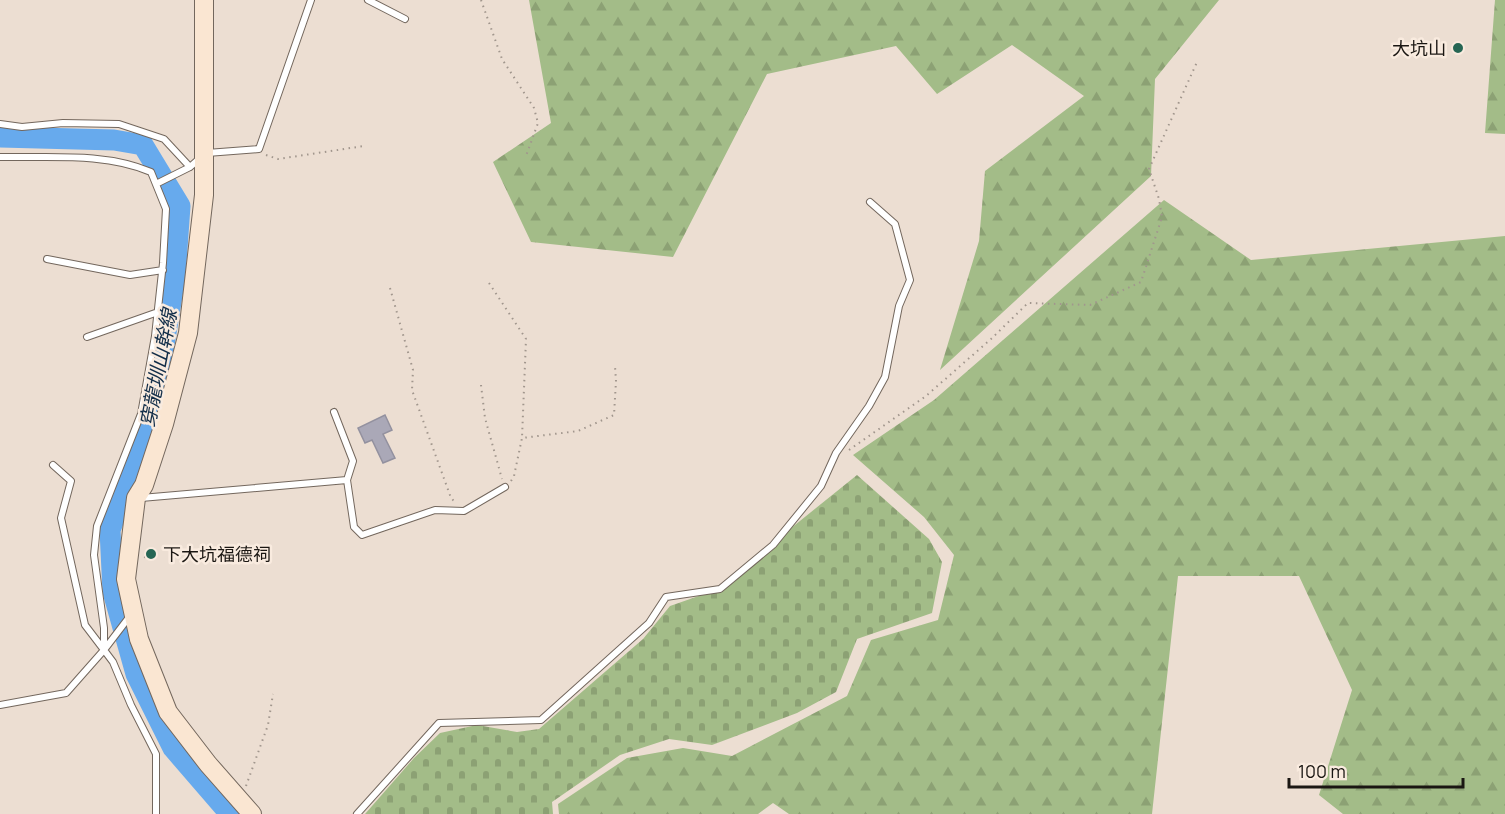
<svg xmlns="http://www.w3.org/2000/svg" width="1505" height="814" viewBox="0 0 1505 814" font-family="Manrope,'Noto Sans TC',sans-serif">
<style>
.forest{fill:url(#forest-firs)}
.cemetery{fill:url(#cemetery-stones)}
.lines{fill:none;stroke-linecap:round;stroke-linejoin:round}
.river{stroke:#67aaed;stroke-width:21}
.building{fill:#aaa8b7;stroke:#93919f;stroke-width:1.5}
.lane-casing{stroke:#73675d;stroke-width:8}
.secondary-casing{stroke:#73675d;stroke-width:20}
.path{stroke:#a1968d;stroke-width:2;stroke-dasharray:1.5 4.5;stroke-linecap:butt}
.lane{stroke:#fff;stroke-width:6}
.secondary{stroke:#fae6d2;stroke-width:18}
.poi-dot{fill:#266654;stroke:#f9ebdf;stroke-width:2}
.labels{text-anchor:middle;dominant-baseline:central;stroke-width:5;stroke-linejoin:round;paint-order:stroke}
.poi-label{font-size:18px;fill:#1a1612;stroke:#f9ebdf;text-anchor:end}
.water-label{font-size:20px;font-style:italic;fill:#122e49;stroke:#f9ebdf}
</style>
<defs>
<pattern id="forest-firs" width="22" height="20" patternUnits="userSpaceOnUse" patternTransform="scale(1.5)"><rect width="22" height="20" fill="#a3bc88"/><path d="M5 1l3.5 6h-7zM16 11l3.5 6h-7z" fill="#8ca174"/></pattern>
<pattern id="cemetery-stones" width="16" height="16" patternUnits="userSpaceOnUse" patternTransform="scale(1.5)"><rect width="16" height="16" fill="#a3bc88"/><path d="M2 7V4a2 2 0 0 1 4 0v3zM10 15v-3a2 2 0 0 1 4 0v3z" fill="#8ca174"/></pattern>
</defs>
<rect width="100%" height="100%" fill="#ecded2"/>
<path class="forest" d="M529 0H1219L1155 79 1151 176 940 370 979 241 985 171 1084 96 1012 45 937 94 896 46 767 74 673 257 531 242 493 162 551 123Z
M1495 0H1505V134L1485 133Z
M1164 200 1251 260 1505 236V814H1343L1319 795 1352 690 1299 576H1178L1152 814H789L773 803 758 814H559L558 804 627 758 683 748 732 756 847 696 871 640 938 620 954 555 924 517 853 455 934 400Z"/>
<path class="cemetery" d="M857 475 929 539 942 562 932 613 857 639 836 692 797 713 712 745 669 739 620 755 552 802 553 814H365L414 758 440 733 477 725 517 732 539 729 643 639 670 606 713 591Z"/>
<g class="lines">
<path class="river" d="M0 137 114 140 143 145 180 206 175 277 152 419 110 530 113 592 136 674 173 748 230 814"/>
</g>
<path class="building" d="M385 415 392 430 383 434 395 458 383 463 372 440 365 443 358 428Z"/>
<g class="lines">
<defs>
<path id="lane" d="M368 0 405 19
M0 124 22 127 63 123 119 124 164 139 190 167
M207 153 259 149 311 0
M0 157C49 158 105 152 151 172L166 209 163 263 155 336 141 414 97 526 94 555 104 628V650L113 662 131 705 156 754V814
M156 184 190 167 199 159
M47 259 130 275 163 270
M87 337 158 312
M334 412 353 461 347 480
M53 465 71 481 61 518 85 625 104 650
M141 498 347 480 354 527 362 535 435 510 464 511 505 487
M0 705 66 693 104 650 130 616
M357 814 439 723 541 720 649 623 666 597 720 589 773 545 821 486 836 453 869 406 885 377 899 306 910 280 895 224 870 202"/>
<path id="secondary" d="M204 0V195L188 333 164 424 144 485 136 498 126 579 139 639 168 712 208 764 252 814"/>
</defs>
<use href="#lane" class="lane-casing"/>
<use href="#secondary" class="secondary-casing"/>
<path class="path" d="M481 0 502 59 534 108 538 123 526 156
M266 155 278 159 364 146
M489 283 526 339 522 438
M390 288 413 370 412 390 451 498 455 502
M481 385 485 418 502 479
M849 450 926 396 991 339 1028 303 1090 305 1141 282 1162 217 1159 199 1149 169 1197 62
M511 481 514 476 522 438 578 431 614 415 616 381 615 366
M144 557 152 558
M246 786 268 725 273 694"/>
<use href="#lane" class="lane"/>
<use href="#secondary" class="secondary"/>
</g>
<g class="poi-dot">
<circle cx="1458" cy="48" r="6"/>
<circle cx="151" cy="554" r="6"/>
</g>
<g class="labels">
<g class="poi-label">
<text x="1446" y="48">大坑山</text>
<text x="163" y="554" text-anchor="start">下大坑福德祠</text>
</g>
<g class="water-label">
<text transform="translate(158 368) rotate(-79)">穿龍圳山幹線</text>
</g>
</g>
<path d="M1289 778v9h174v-9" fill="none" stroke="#1a1612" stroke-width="3"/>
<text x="1298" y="778" font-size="18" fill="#1a1612" stroke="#f9ebdf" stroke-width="4.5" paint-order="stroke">100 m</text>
</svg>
